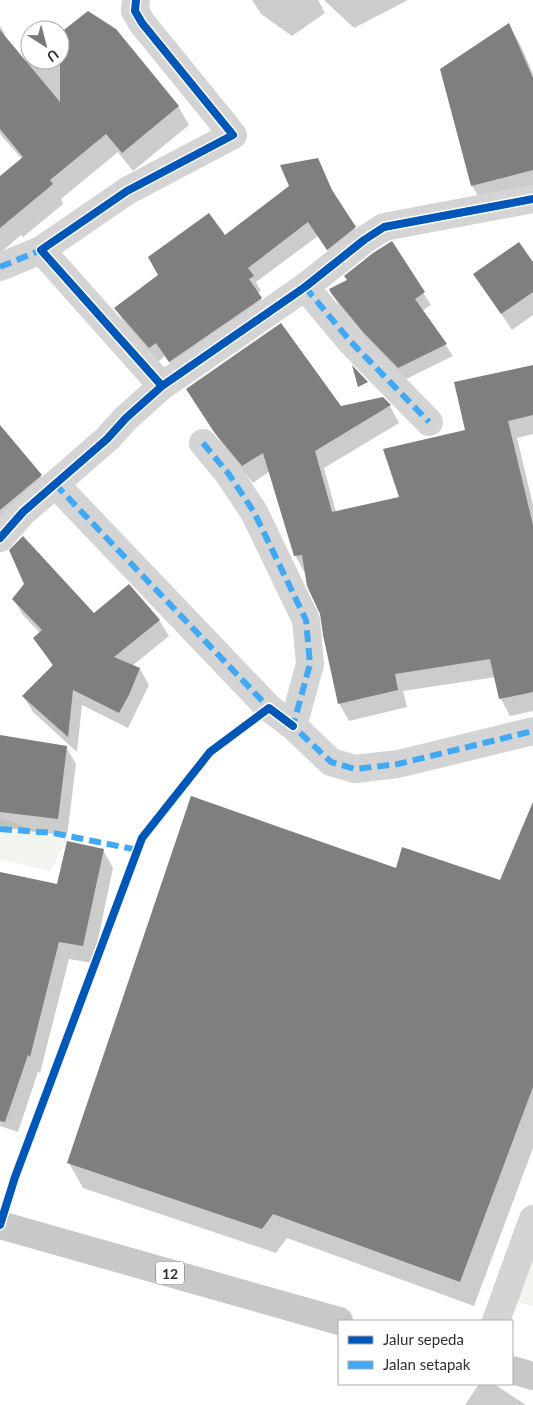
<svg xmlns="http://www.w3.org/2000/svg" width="533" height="1405" viewBox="0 0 533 1405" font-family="Lato,sans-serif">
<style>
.green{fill:#f2f5ed}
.shadow{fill:#0003}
.building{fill:#7f7f7f}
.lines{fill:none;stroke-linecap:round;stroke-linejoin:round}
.minor{stroke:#d4d4d4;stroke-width:28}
.major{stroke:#c8c8c8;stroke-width:28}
.quiet{stroke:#3fa9f5;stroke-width:6;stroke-dasharray:12 6;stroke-linecap:butt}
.cycleway-casing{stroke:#fff;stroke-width:11}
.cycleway{stroke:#0057b8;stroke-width:8}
.labels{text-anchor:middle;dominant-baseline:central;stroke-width:5;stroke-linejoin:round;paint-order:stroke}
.shield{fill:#fff;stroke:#6e6e6e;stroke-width:1}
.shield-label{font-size:14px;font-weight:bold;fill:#303030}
</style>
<rect width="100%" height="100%" fill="#fff"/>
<path class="green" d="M0 818 67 841 50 871 0 860Z
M533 1257V1306L517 1302Z"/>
<path class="shadow" d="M252 0H318L325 13 292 36 261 14Z
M324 0H408L354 28Z
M509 25 521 46 533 74V195L485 207 472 186Z
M0 26 5 34 0 39Z
M60 35 178 106 189 125 133 171 118 152 61 199 63 204 23 237 21 235 0 253V177L22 159 0 134V81L30 58V60H60Z
M317 160 337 200 363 242 336 263 318 236 256 282 261 291 257 293 269 313 178 376 165 356 158 362 124 323 116 309 224 237 290 187Z
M391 243 431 305 422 311 453 356 406 379 371 344 339 306 332 293Z
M533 264V315L512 330 475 275Z
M533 366V434L517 438 533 505V711L510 716 501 699 496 677 403 691 407 707 349 721 339 703 323 618 305 573 295 555 270 471 253 483 225 449 187 389 340 407 390 406 399 423 324 468 336 512 401 498Z
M0 427 40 476 50 492 0 529Z
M14 600 94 615 159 620 169 636 132 666 140 669 149 685 128 728 82 705 77 752 33 712 24 697 53 666 35 638 40 633 23 615Z
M0 736 66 747 76 764 67 836 0 827Z
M533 840V1148L474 1306 287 1238 276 1253 83 1188 69 1163 397 870 501 881Z
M103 850 113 868 93 963 69 959 40 1073 38 1072 18 1132 0 1126V874L58 886Z
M479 1384H494L526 1405H465Z"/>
<path class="building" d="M88 11 116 29 179 106 122 153 106 134 50 180 53 184 0 228V176L23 157 0 129V30L60 102V33Z
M509 23 533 78V170L471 186 440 69Z
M318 158 332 190 356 227 327 250 308 222 248 268 254 276 249 279 262 298 169 362 156 343 149 348 114 308 158 275 148 257 209 213 225 235 289 186 280 165Z
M392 241 425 292 415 299 447 344 398 368 363 332 331 293 329 289 347 280 344 276 373 253Z
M519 242 533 262V292L501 314 473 274Z
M281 323 341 406 383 397 391 405 315 451 332 512 399 497 383 449 465 430 454 382 533 365V415L508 421 533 525V692L499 699 490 659 395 674 398 690 338 704 323 635 320 614 307 586 302 555 294 556 263 453 242 466 214 432 186 389Z
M352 365 368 382 358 387Z
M0 425 42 475 0 510Z
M23 536 94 613 129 584 160 620 114 657 140 668 129 695 119 713 73 690 68 737 22 696 53 665 33 638 42 630 12 599 24 584 9 550Z
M0 735 67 746 58 819 0 812Z
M191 796 396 868 402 847 500 880 533 802V1087L460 1282 273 1214 262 1229 67 1163Z
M67 841 104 849 83 946 59 942 30 1057 28 1055 5 1122 0 1121V872L57 884Z"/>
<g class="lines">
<path class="minor" d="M136 0 135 11 142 23 233 135 127 191 41 250 162 386
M0 267 41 250
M305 287 351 342 429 422
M203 443 228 473 254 512 306 620 310 664 293 726 331 762 355 769 398 764 533 731
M55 484 269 708 293 726
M0 538 23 512 107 439 126 418 162 386 305 287 364 240 384 227 533 199
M496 1321 533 1219"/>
<path class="major" d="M0 1225 339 1321
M512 1370 533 1376"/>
<path class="quiet" d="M0 267 41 250
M305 287 351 342 429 422
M203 443 228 473 254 512 306 620 310 664 293 726 331 762 355 769 398 764 533 731
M55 484 271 710
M0 829 53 833 138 850"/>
<defs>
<path id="cycleway" d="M136 0 135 11 142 23 233 135 127 191 41 250 162 386
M0 538 23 512 107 439 126 418 162 386 305 287 364 240 384 227 533 199
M0 1225 15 1177 142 838 210 752 269 708 293 726"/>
</defs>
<use href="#cycleway" class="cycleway-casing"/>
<use href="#cycleway" class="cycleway"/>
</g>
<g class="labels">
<rect class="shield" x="156" y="1261.5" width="28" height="23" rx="4"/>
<g class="shield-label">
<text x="170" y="1273">12</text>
</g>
</g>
<rect x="338" y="1320" width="175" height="65" fill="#ffffff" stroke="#acacac"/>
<rect x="348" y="1336" width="25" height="8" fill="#0057b8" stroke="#acacac"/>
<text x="383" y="1345" font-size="15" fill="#303030">Jalur sepeda</text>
<rect x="348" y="1361" width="25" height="8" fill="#3fa9f5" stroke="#acacac"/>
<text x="383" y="1370" font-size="15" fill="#303030">Jalan setapak</text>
<g transform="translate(45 45) rotate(144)"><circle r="24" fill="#ffffff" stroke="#acacac"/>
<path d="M0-4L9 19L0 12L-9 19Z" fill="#787878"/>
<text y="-8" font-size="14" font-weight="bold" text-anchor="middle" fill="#303030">U</text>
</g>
</svg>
